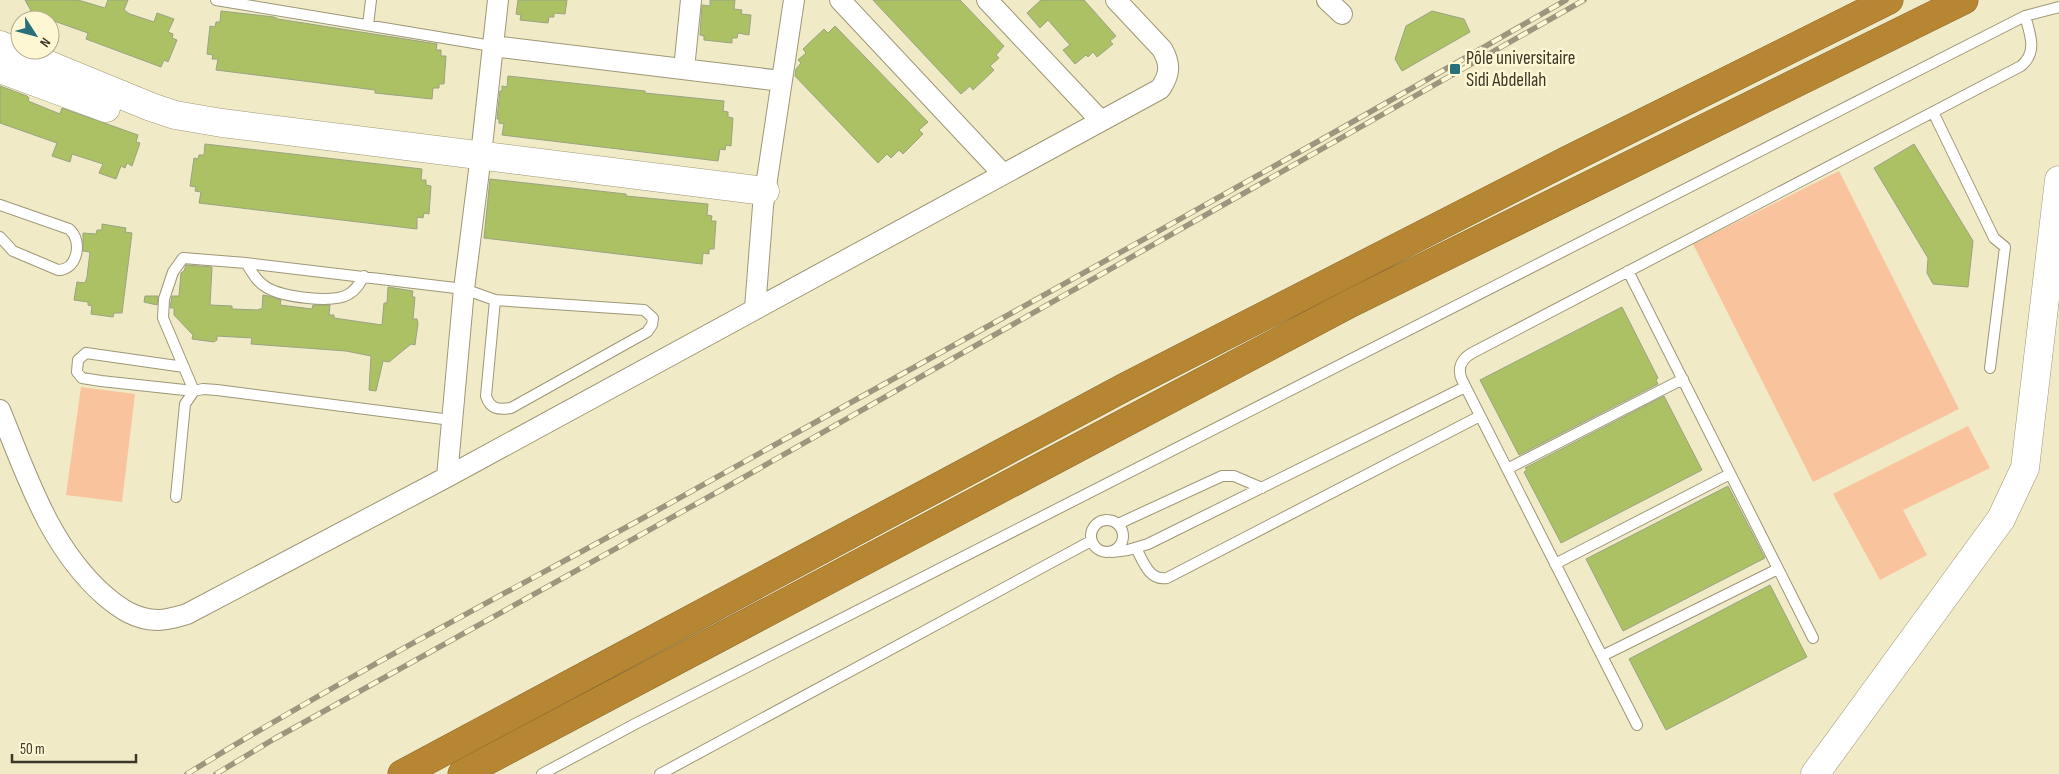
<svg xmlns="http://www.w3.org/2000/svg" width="2059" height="774" viewBox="0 0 2059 774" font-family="'Sofia Sans Condensed',sans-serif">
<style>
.green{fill:#f9c39e}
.building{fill:#abc164;stroke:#9aa383}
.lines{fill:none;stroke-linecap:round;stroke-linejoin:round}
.lane-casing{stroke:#9d9776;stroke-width:12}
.street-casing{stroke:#9d9776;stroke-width:22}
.secondary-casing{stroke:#9d9776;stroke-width:29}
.highway-casing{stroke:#8b6b30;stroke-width:29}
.lane{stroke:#fff;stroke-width:10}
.street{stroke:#fff;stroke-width:20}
.secondary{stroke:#fff;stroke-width:28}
.highway{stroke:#b68633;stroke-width:28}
.rail-casing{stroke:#9b967d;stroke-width:5.5}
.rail{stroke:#fef7d3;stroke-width:4;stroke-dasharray:11;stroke-linecap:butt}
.poi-dot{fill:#28717a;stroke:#fef7d3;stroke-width:2}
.labels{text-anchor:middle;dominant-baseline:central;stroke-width:5;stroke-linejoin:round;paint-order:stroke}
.poi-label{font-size:19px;fill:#3b382a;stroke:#fef7d3;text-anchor:start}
</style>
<rect width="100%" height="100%" fill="#f0eac6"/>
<path class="green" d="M1839 171 1959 409 1813 482 1693 244Z
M81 387 135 394 122 502 66 495Z
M1968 426 1990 468 1903 510 1927 555 1880 580 1833 494Z"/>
<path class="building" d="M25 0H78L105 8 108 0H128L124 10 130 14 154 22 157 13 174 19 168 32 173 34 172 38 177 40 168 62 164 60 161 67 86 39 88 33 51 20H36Z
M518 0H567L565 14 554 13V17H549L548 23 520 20 521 15 516 14Z
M710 0H735L734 9 742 10 741 14 751 15 749 35 738 33 737 38H732V43L704 40V36L700 35 702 5 710 6Z
M873 0H960L1004 46 996 55 999 58 990 66 994 70 973 90 970 86 961 94Z
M1041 0H1084L1116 36 1110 41 1113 44 1097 57 1093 52 1088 57 1086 55 1075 64 1063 50 1070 45 1048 20 1040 28 1027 13Z
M221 11 274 17 278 19 437 44 436 50H441V56H446L444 84H439V88H433L432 99 375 93V90L216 70 218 59H212L213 55 207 54 210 26 215 27 216 22H220Z
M1432 11 1464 19 1470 32 1402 71 1395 59 1406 26Z
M835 26 928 122 919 130 923 134 903 154 899 150 891 158 887 154 878 163 795 76 796 69 801 63 798 60 806 53 803 49 824 29 828 33Z
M508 76 645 91V93L724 101 723 111 728 112V117L733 118 731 146 726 145 725 150 720 149 718 161 502 135 504 124 499 123V119H497L500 91H502V86L507 87Z
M0 86 27 96 29 98 28 101 60 114 62 108 138 135 136 142 140 143 132 166 127 163 125 168 121 166 116 179 99 173 103 164 72 154 70 162 52 156 57 143 0 123Z
M205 144 422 169 421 180H426V185L431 186 429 214 424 213 423 218 417 217V229L199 203 201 192 195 191 196 187 190 186 194 158 198 159 199 155H204Z
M1914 144 1973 241 1968 287 1933 284 1927 273 1928 258 1874 168Z
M490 179 626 194V196L708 204 707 215 712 216 711 221H716L714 249H709V254L703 253 702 264 484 238Z
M102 224 126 228 125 232 132 233 122 313H114L113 317 91 314 92 306 88 305V302L74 300 77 282 85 283 87 277 90 252 83 251V233L96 234 97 230H102Z
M186 265 212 267 210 305 232 306V309L258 310 259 309H262L263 295 268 296 281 300 280 305 312 309 313 305H330L329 315H334V318L382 325 384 303H387L388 287 413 291 412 297H415L413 319H417L418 323 415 345 411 344 389 362 383 361 376 391 369 390 371 356 346 351 251 344 252 338 217 336V340L214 342 192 339 193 335 174 315V308H170L172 296H179L181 273 184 271Z
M145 296H158L157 305 144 302Z
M1622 307 1658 378 1656 380 1658 384 1519 455 1480 380Z
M1664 396 1702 470 1561 543 1524 472 1527 470 1525 468Z
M1728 486 1765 558 1623 631 1586 559Z
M1770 585 1807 657 1666 730 1629 659Z"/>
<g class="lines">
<defs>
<path id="lane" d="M216 0 492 46
M368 25 371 0
M1933 112 1994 238 2005 247 1990 368
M0 205 69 229C83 240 78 270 58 270L13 251 0 237
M246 263C252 272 256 281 266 287 282 297 333 304 349 294 356 290 360 283 364 276
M1628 271 1813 638
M184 367 86 353 78 360 77 372 82 378 101 381 194 391 163 318 164 299 173 272 183 258 246 263 464 289 495 300 644 310 653 318 652 325 647 332 511 408C498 410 490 409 486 396L495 300
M1507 469 1683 379
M176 497 185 404 194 391 203 389 217 390 451 420
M1091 536a16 16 0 1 1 32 0a16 16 0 1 1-32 0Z
M1118 524 1222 476H1234L1262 488
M1136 548C1143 561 1149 581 1167 578L1480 416
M1112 552 1128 550 1148 544 1465 387
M1555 564 1730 474
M1602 656 1778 569
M1637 725 1462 380C1457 369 1461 359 1472 353L2021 66C2038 52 2030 34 2025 16
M542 774 635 724 2025 16 2059 7
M660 774 1091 541"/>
<path id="street" d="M840 0 1003 174
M987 0 1101 121
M1327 0 1342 14
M492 46 781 81
M684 69 691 0
M755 309 763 206 794 0
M0 410C27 476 49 546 104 595 119 608 136 620 158 620 168 620 177 617 187 614L447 477 1160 89C1170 75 1171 64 1162 49L1116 0
M447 477 464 289 481 155 498 0"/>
<path id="secondary" d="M0 45 151 107 175 115 222 123 765 191
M0 69 106 108
M1815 774 2001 519 2025 468 2059 180"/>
<path id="highway" d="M402 774 1125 387 1566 161 1889 0
M462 774 1351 303 1964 0"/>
</defs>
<use href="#lane" class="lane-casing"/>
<use href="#street" class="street-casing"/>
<use href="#secondary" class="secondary-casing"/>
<use href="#highway" class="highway-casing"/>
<use href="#lane" class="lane"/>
<use href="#street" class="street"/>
<use href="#secondary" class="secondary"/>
<use href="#highway" class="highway"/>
<defs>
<path id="rail" d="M187 774C342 678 505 594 665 506 966 338 1268 172 1566 0
M216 774 274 739 739 480 1584 0"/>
</defs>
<use href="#rail" class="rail-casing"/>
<use href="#rail" class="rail"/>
</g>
<rect class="poi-dot" x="1449" y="63" width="12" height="12" rx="2.5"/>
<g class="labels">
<g class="poi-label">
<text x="1466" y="58">Pôle universitaire<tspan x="1466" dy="22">Sidi Abdellah</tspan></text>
</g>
</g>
<g transform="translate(35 35) rotate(126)"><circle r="24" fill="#fef7d3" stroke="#b0ab8f"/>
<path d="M0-4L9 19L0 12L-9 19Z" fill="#28717a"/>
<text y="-8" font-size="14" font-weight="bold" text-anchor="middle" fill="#3b382a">N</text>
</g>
<path d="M12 754v8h124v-8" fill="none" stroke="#3b382a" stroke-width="2.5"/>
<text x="20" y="754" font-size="15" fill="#3b382a" stroke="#fef7d3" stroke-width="4" paint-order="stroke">50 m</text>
</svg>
